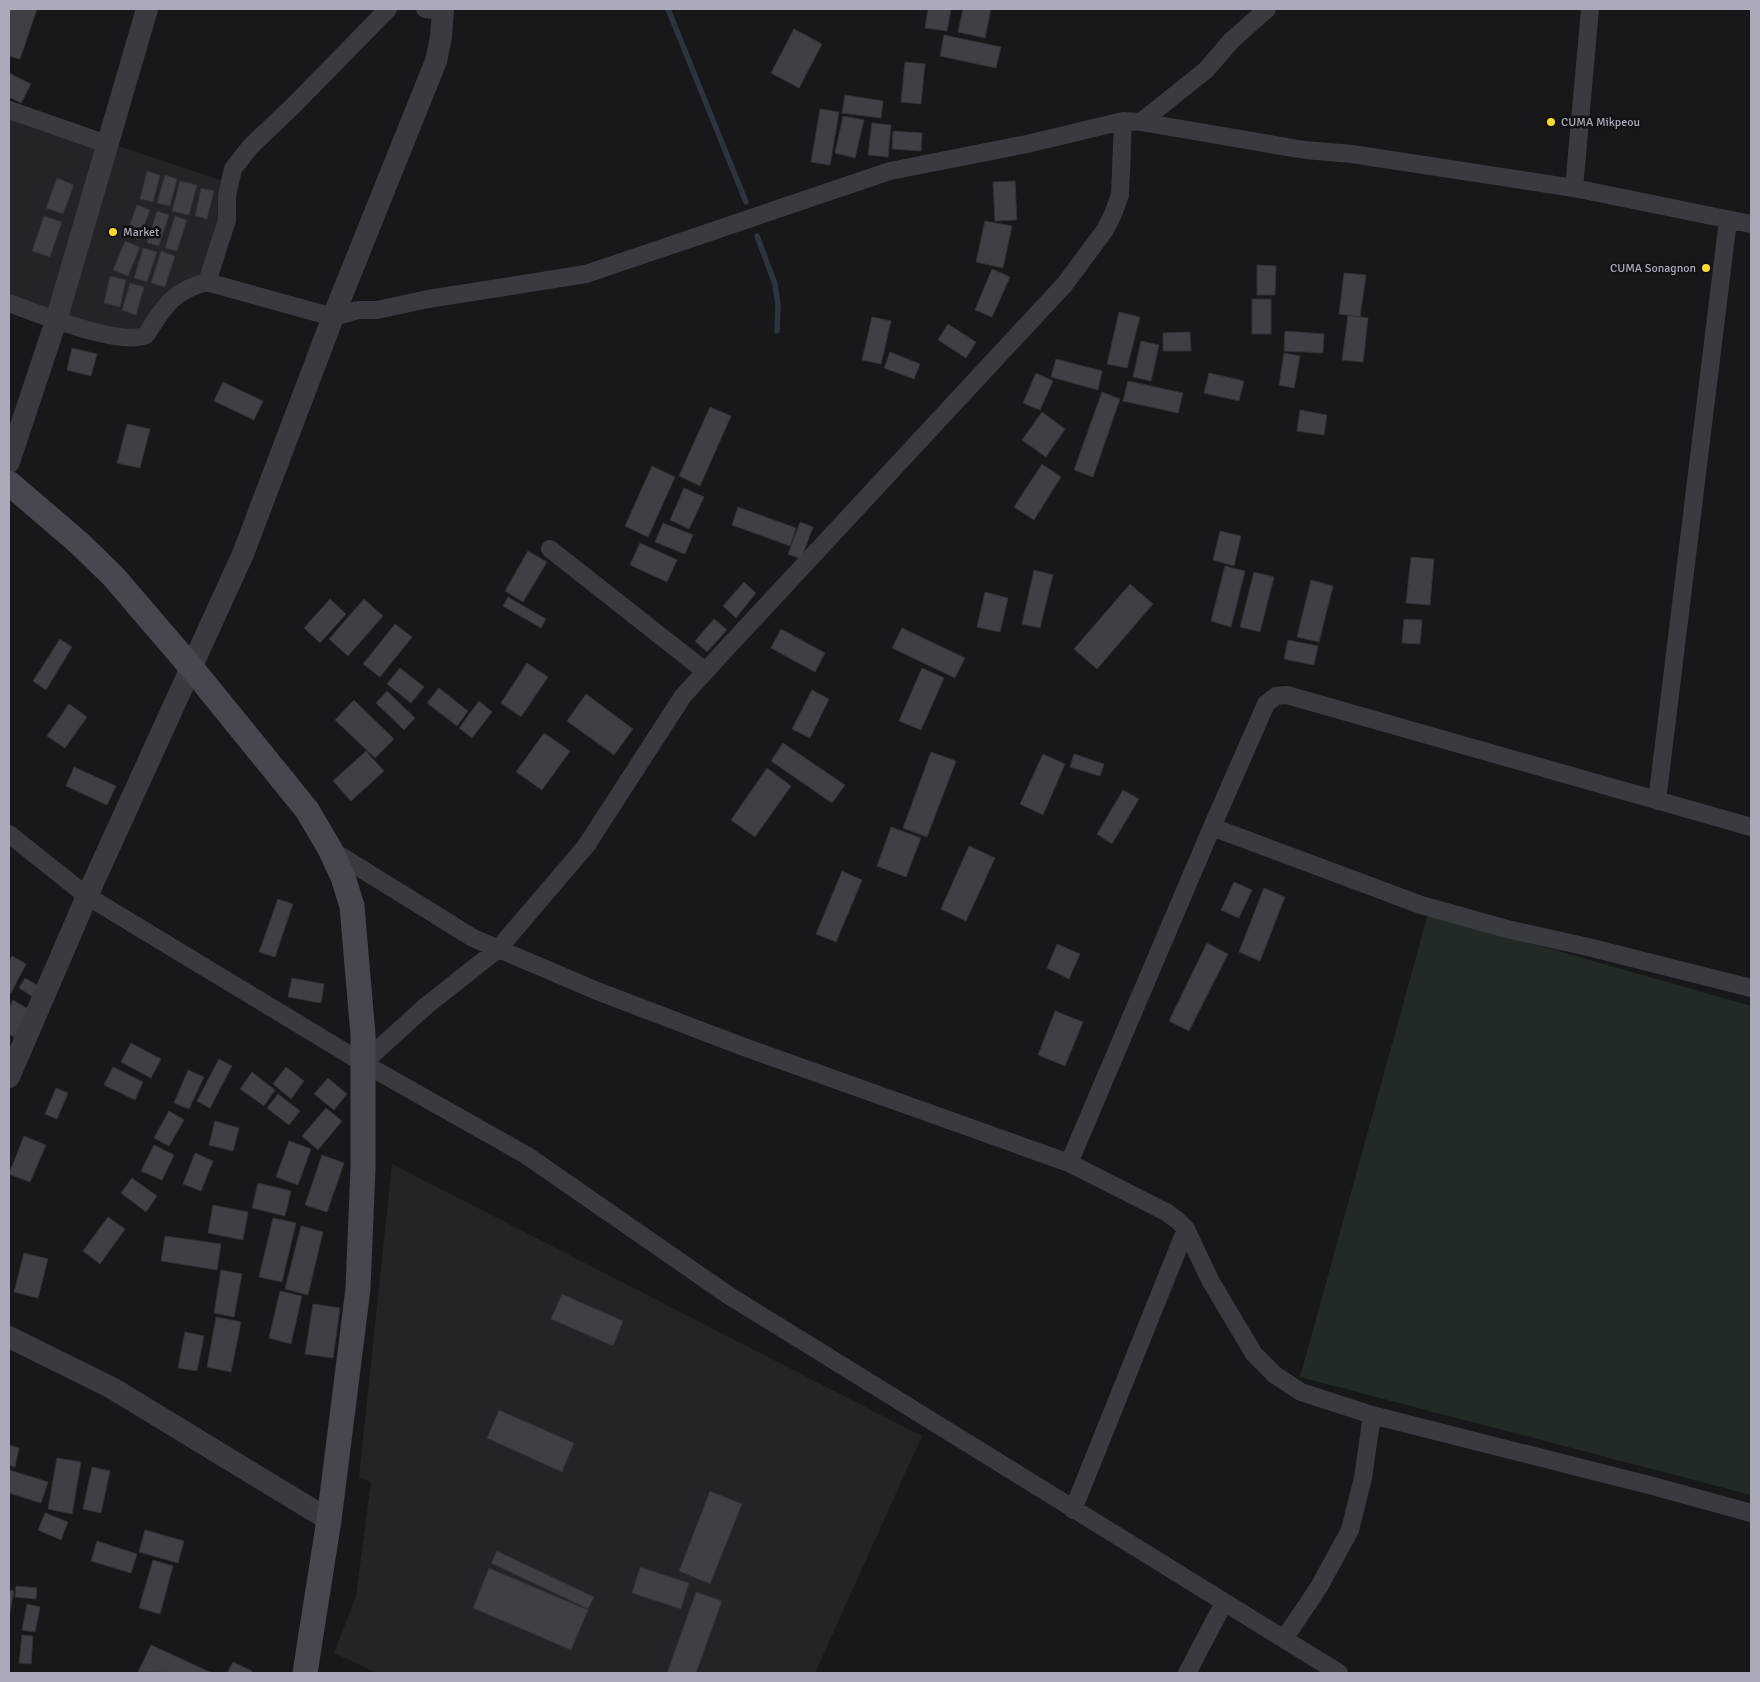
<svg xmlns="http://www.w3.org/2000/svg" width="1760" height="1682" viewBox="0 0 1760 1682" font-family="Signika,sans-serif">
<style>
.built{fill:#242327}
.green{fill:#212a24}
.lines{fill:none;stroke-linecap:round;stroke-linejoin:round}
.stream{stroke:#2c343f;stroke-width:5.5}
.building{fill:#3f3f45;stroke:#323136}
.minor{stroke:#3a3a41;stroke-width:18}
.tertiary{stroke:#3a3a41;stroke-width:22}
.secondary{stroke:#46474f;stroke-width:25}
.poi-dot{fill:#ffdb2a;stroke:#131215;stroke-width:2}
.labels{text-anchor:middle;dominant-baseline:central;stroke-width:5;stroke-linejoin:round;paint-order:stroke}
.poi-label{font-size:12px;fill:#a9abbb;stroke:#131215;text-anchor:start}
</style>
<rect width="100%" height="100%" fill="#18181a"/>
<path class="built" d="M9 109 229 183 207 282 140 338 9 303Z
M392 1164 922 1436 815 1673H377L334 1653 356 1596 371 1482 359 1477Z"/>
<path class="green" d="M1428 914 1751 1006V1495L1300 1377Z"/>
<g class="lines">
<path class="stream" d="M668 9 746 202
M757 236 775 284 778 305 777 331"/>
</g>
<path class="building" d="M9 9H37L20 59 9 56Z
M928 9H951L947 31 925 28Z
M963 9H991L985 38 958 32Z
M794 29 822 44 799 88 771 73Z
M944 35 1001 47 996 68 940 56Z
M905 62 925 64 921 104 901 102Z
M9 73 31 84 21 103 9 97Z
M845 95 883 101 881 118 842 113Z
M820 109 839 112 830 165 811 162Z
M843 116 864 120 855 158 835 153Z
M872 123 891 125 888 157 868 155Z
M893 131 922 133 921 151 892 149Z
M147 171 160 175 153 202 140 199Z
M165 175 177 179 170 206 157 203Z
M57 178 74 185 63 214 46 208Z
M180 181 197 185 189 215 172 211Z
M1015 181 1017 220 995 221 993 182Z
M201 188 214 191 207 219 195 216Z
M137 205 150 210 139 240 126 235Z
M157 211 169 215 159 246 147 243Z
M44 216 62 222 50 257 32 251Z
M175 216 187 220 177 251 165 248Z
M985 221 1012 226 1003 268 976 262Z
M125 241 140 247 128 276 113 270Z
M143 248 157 252 147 282 134 278Z
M161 251 175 256 165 287 151 283Z
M1257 265 1276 266 1275 295H1257Z
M992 269 1010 277 992 317 975 310Z
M1344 273 1366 275 1360 317 1339 314Z
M110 276 126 280 120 307 104 303Z
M130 283 144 287 136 315 122 310Z
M1252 299H1271V334H1252Z
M1119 312 1140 317 1127 368 1107 364Z
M1348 315 1368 318 1363 362 1342 360Z
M872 317 891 321 881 364 862 360Z
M948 324 976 342 966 358 938 340Z
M1285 331 1324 334 1323 353 1284 351Z
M1190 332 1191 351H1163V333Z
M1141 341 1159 345 1151 381 1133 377Z
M72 348 97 354 91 376 67 370Z
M890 352 920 364 914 379 884 368Z
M1284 353 1300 356 1294 388 1279 385Z
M1056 359 1102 371 1098 390 1051 377Z
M1036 373 1053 381 1040 410 1023 403Z
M1209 373 1244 381 1239 401 1204 393Z
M1128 381 1183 393 1178 413 1123 401Z
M223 382 263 401 254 420 214 401Z
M1102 392 1120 399 1093 477 1074 470Z
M710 407 731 416 700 486 679 476Z
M1300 410 1327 415 1324 435 1297 431Z
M1042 412 1065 429 1046 457 1022 440Z
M127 424 150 429 140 468 117 463Z
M1042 464 1061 477 1034 520 1014 507Z
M652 466 675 477 648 537 625 526Z
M684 488 704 497 689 529 670 520Z
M738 507 796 528 790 546 732 525Z
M800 522 813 527 801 559 788 554Z
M663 523 693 535 685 554 655 542Z
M1220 531 1241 536 1234 566 1213 560Z
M640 543 677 560 667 582 630 565Z
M528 551 547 562 523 602 505 591Z
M1411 557 1434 559 1430 605 1406 603Z
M1225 566 1245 571 1231 627 1211 621Z
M1034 570 1053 575 1040 628 1022 624Z
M1254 572 1274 577 1260 632 1240 627Z
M1311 580 1333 586 1319 642 1297 637Z
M744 582 756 593 736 618 723 606Z
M1130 584 1153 604 1097 669 1074 649Z
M985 592 1008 598 1000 632 977 627Z
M508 597 546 619 541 628 503 606Z
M330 599 346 614 320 643 304 628Z
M364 599 383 616 348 656 329 639Z
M714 619 727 630 707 652 695 641Z
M1404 619 1422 620 1420 644 1402 643Z
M395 624 412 637 380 677 363 664Z
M902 628 965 658 955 678 892 648Z
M781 629 825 653 815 672 771 648Z
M60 639 72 647 46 690 33 681Z
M1288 640 1318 646 1314 665 1284 659Z
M527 663 548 677 521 717 501 703Z
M400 668 424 687 411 703 387 684Z
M922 668 944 678 921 730 899 721Z
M439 688 468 711 457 726 427 703Z
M812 690 829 699 810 738 792 729Z
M387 691 415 718 404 730 376 703Z
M586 694 633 729 614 755 567 721Z
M354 700 394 739 375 758 335 720Z
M479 701 492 712 472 738 459 728Z
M69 704 87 717 65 748 47 736Z
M544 733 570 751 542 790 516 772Z
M783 743 845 785 832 803 771 761Z
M366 751 384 771 351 801 333 781Z
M931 752 956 761 927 837 903 828Z
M1043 754 1065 764 1043 815 1020 804Z
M1074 754 1104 764 1100 776 1070 767Z
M74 767 116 786 107 805 66 786Z
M767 768 791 786 755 837 731 820Z
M1123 790 1139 799 1112 844 1097 834Z
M891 827 921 838 906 877 877 866Z
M969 846 995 858 966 921 941 909Z
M842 871 862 880 836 942 816 934Z
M1234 882 1252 890 1239 918 1221 910Z
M1264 888 1285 897 1260 961 1239 952Z
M278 899 293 904 275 957 259 952Z
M1207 943 1228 954 1189 1031 1169 1021Z
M1057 944 1080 954 1069 979 1047 968Z
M12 956 26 964 11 993 9 992V962Z
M25 978 45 990 38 1000 19 988Z
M292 978 324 984 321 1003 288 997Z
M13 1000 33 1012 17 1039 9 1034V1008Z
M1055 1011 1083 1022 1065 1066 1038 1055Z
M131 1043 161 1059 151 1078 121 1062Z
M219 1059 232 1066 210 1108 197 1101Z
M113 1067 143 1082 135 1100 104 1085Z
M286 1067 304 1081 291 1099 273 1084Z
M188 1070 204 1077 189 1109 174 1103Z
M252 1072 275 1090 264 1106 240 1089Z
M328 1078 347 1094 334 1110 314 1094Z
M56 1088 68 1093 57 1119 45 1114Z
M278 1094 300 1111 289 1125 267 1108Z
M326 1108 342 1121 318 1150 302 1136Z
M169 1111 184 1120 169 1146 154 1138Z
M215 1121 239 1128 233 1151 209 1145Z
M24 1136 46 1145 30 1182 9 1174Z
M289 1141 311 1149 298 1185 276 1177Z
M154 1145 174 1155 162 1180 141 1171Z
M195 1153 213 1161 201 1191 183 1184Z
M322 1155 344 1163 327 1212 305 1205Z
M132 1178 157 1196 146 1212 121 1193Z
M258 1183 291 1191 285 1216 252 1208Z
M213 1205 248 1212 243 1240 208 1233Z
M108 1217 125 1229 100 1264 83 1251Z
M273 1218 296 1223 282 1282 259 1277Z
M301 1226 323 1232 308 1295 285 1289Z
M165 1236 221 1244 217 1270 161 1261Z
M24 1253 48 1259 38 1298 14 1292Z
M221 1270 242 1274 234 1317 214 1313Z
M280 1291 302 1296 291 1344 269 1338Z
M562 1294 623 1321 613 1346 551 1319Z
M313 1304 340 1308 333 1358 305 1354Z
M216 1317 241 1322 231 1372 207 1367Z
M185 1332 204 1336 197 1371 178 1368Z
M499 1410 574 1443 562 1472 487 1438Z
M9 1445 19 1448 15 1467 9 1465Z
M57 1458 81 1462 72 1514 48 1509Z
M92 1467 110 1471 101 1513 83 1509Z
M9 1470 48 1482 41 1503 9 1493Z
M710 1491 742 1504 710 1584 679 1571Z
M45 1513 68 1522 61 1540 38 1530Z
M145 1530 184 1541 178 1563 139 1552Z
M97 1541 137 1554 131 1573 91 1561Z
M497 1551 594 1597 588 1609 491 1563Z
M153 1560 173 1566 160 1614 139 1608Z
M640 1567 689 1583 681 1609 632 1593Z
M489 1568 588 1610 571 1650 473 1608Z
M16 1586 37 1588 36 1599 15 1597Z
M9 1590 14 1591 9 1617Z
M696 1592 722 1601 696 1673H667Z
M27 1604 40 1607 35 1632 22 1630Z
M22 1635 33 1636 31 1664 19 1663Z
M151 1645 212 1673 138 1672Z
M233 1662 252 1671 251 1673H227Z"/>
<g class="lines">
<path class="minor" d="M425 9 443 11 445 9
M9 110 107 144
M1141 122 1206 70 1231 41 1267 9
M1574 188 1590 9
M207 282 227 220V196L233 169 250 147 293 106 388 9
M9 303C35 313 122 347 146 335 164 307 172 291 207 282L333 317 358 310H377L428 299 586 274 890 171 1027 144 1123 121 1141 122 1305 150 1352 154 1574 188 1751 224
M550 549 705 671
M1657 801 1728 220
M1212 827 1421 905 1507 929 1588 947 1751 988
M9 834 87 896 363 1063 526 1155 728 1295 1339 1673
M331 850 473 938 597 991 744 1047 1069 1163 1166 1212 1177 1220 1186 1229 1210 1280 1254 1354 1275 1375 1301 1392 1372 1415 1653 1486 1751 1513
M363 1063 426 1006 498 949 586 846 683 696 725 650 1065 284 1105 230 1113 214 1120 195 1123 121
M1069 1163 1212 827 1266 704 1276 696 1287 695 1751 827
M1073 1510 1186 1229
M1284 1639 1319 1587 1350 1530 1363 1478 1372 1415
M1187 1673 1224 1603"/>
<path class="tertiary" d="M9 462 56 321 147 9
M9 1077 87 896 243 554 333 317 436 61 441 37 443 9
M9 1337 112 1388 329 1520"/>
<path class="secondary" d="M9 483 79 543 113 576 191 667 307 810 330 849 343 877 352 906 363 1035V1167L358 1289 329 1520 305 1673"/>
</g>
<g class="poi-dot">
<circle cx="1551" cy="122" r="5"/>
<circle cx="113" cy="232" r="5"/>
<circle cx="1706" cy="268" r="5"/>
</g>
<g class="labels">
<g class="poi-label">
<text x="1561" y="122">CUMA Mikpeou</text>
<text x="123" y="232">Market</text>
<text x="1696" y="268" text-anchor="end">CUMA Sonagnon</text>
</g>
</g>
<rect width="1760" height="1682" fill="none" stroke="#a9abbb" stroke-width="20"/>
</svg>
